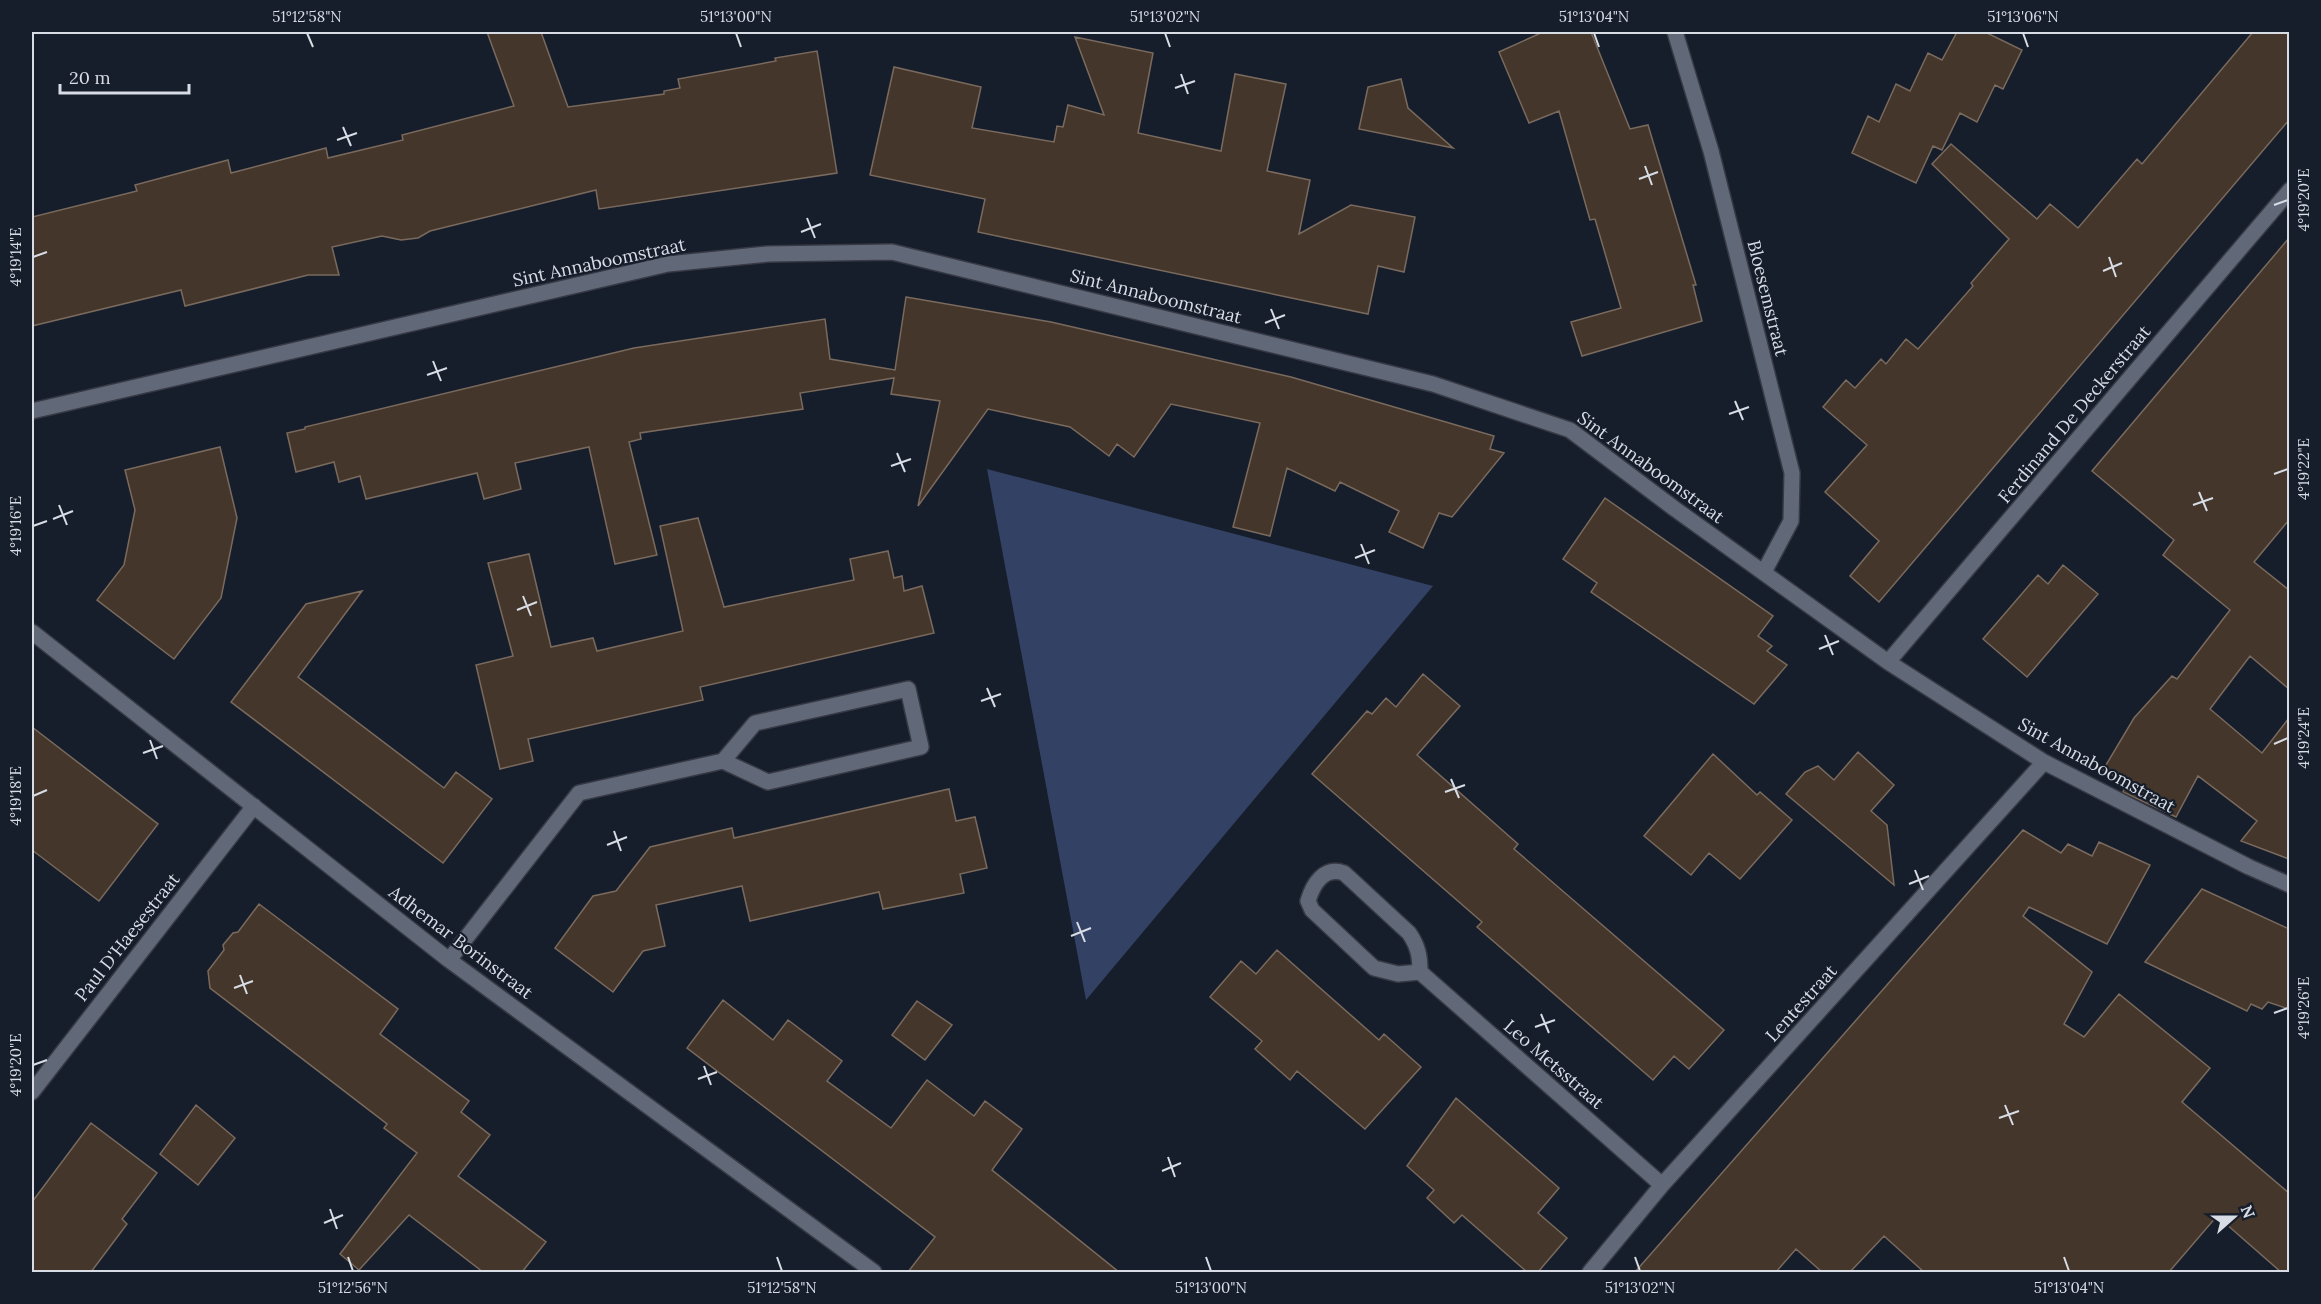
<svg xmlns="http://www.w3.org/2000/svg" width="2321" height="1304" viewBox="0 0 2321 1304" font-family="Lora,serif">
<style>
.green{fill:#334264}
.building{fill:#44362b;stroke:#7a6a5e;stroke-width:1.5}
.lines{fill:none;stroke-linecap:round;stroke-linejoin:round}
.street-casing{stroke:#373a45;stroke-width:18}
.street{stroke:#616979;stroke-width:15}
.ticks{fill:none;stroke:#d7dce5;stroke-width:2}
.labels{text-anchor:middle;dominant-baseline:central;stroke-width:4.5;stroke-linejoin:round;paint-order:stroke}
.street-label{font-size:18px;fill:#d7dce5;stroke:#171e2b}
.neatline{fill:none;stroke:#d7dce5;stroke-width:2}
.ticks-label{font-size:15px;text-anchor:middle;fill:#d7dce5}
</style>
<rect width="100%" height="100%" fill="#171e2b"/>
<path class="green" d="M987 469 1433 586 1086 1000Z"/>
<path class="building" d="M487 32H541L568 107 664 94V91L680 88 678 79 776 61 775 58 817 51 837 173 599 209 596 190 430 231 418 238 401 240 382 236 332 247 339 275H308L185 306 181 290 32 326V217L137 191 135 185 228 160 231 173 326 148 328 158 403 140 402 135 514 106Z
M1543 32H1591L1630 129 1648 125 1696 285H1693L1702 321 1582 356 1571 322 1621 308 1595 219 1590 220 1559 111 1529 123 1499 52Z
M1957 32H1985L2022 50 2003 89 1995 85 1977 122 1960 113 1942 150 1933 146 1916 183 1852 153 1868 116 1879 122 1896 84 1910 91 1928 53 1942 60Z
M2253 32H2289V120L1879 602 1850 576 1879 541 1825 492 1867 445 1823 407 1846 380 1855 388 1881 359 1886 364 1906 339 1918 349 1973 286 1971 283 2009 239 1932 164 1951 144 2037 219 2050 204 2078 228 2137 159 2142 164Z
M1075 37 1153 53 1138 133 1221 151 1235 74 1286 84 1267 171 1310 180 1299 234 1351 205 1415 217 1404 272 1378 266 1368 314 978 232 985 199 870 175 894 67 981 87 972 128 1054 142 1057 126 1063 127 1068 105 1104 115Z
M1401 79 1408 108 1453 148 1359 129 1368 87Z
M2289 238V520L2254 562 2289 590V689L2250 656 2210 709 2262 753 2289 718V859L2241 841 2257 821 2198 776 2176 817 2123 792 2127 783 2103 770 2134 718 2172 676 2177 679 2230 610 2163 555 2174 540 2092 471Z
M906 297 1051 322 1291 377 1494 436 1490 449 1504 453 1452 517 1439 513 1423 548 1389 532 1399 511 1340 482 1335 491 1287 468 1270 536 1233 527 1260 423 1171 404 1134 457 1117 444 1109 456 1070 427 988 409 918 506 940 401 891 394 894 378 800 393 803 409 640 433 641 439 629 442 657 555 615 564 589 447 515 463 521 489 484 499 477 473 366 499 360 476 339 482 334 462 296 472 287 433 305 429V427L634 348 825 319 830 359 895 370Z
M220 447 237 518 221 598 174 659 97 600 124 565 135 510 125 470Z
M1605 498 1773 616 1758 636 1772 646 1767 651 1787 665 1754 704 1591 592 1597 583 1563 559Z
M698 518 724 607 854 580 850 559 888 551 894 578 902 576 904 591 922 586 934 633 700 687 703 700 528 739 533 761 500 769 476 665 513 656 488 563 529 554 551 647 593 638 597 651 683 631 660 526Z
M2063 565 2098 594 2027 677 1983 639 2038 575 2048 584Z
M362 591 298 677 444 788 456 772 492 799 443 863 231 702 306 604Z
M1423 674 1460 706 1417 755 1518 844 1514 849 1724 1030 1689 1069 1674 1056 1653 1080 1477 927 1482 922 1312 774 1367 711 1372 714 1386 698 1396 707Z
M32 727 158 824 99 901 32 850Z
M1858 752 1894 785 1871 811 1887 825 1894 885 1786 794 1805 772 1818 766 1834 780Z
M1713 754 1757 795 1760 792 1792 820 1740 879 1709 853 1691 875 1644 836Z
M949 789 956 821 975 817 987 868 960 874 964 893 883 909 879 892 750 921 742 886 656 905 665 946 643 951 613 992 555 948 593 896 616 891 650 847 732 828 734 838Z
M2023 830 2061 853 2068 844 2092 856 2099 842 2150 865 2107 944 2029 907 2023 916 2092 972 2064 1024 2084 1037 2119 994 2210 1068 2182 1102 2289 1193V1272H2281L2217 1216 2169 1272H1924L1884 1236 1850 1272H1822L1796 1249 1776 1272H1635Z
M2202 889 2289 929V1009L2268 1002 2262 1009 2251 1004 2247 1011 2145 962Z
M259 904 398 1009 380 1034 469 1101 461 1112 490 1135 458 1176 546 1242 522 1272H483L409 1215 359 1270 340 1254 417 1153 384 1128 387 1124 210 988 208 971 224 950 223 945 233 933 238 932Z
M1277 950 1379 1040 1384 1034 1421 1067 1365 1129 1297 1071 1290 1080 1255 1049 1262 1041 1210 997 1241 961 1256 974Z
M723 1000 773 1040 788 1020 842 1061 827 1081 891 1128 927 1080 974 1116 985 1101 1022 1129 992 1170 1119 1272H908L935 1237 687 1048Z
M917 1001 952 1025 925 1060 892 1035Z
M1456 1098 1559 1188 1538 1213 1567 1238 1538 1272H1527L1462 1215 1454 1223 1427 1198 1434 1190 1407 1166Z
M196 1105 235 1138 198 1185 160 1154Z
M91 1123 157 1173 122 1219 127 1224 91 1272H32V1202Z"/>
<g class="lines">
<defs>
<path id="street" d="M1675 32 1711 151 1792 473 1791 521 1764 572
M32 411 668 264 768 254 892 252 1433 384 1570 430 1675 509 1888 662 2044 762 2249 867 2290 885
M32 632 449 960 874 1272
M1888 662 2290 190
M449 960 579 793 723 761 768 782 921 747 908 689 755 723 723 761
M1420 972 1398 974 1374 968 1312 910 1308 901C1313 884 1324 866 1344 873L1409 933C1418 946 1420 956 1420 972L1662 1185
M32 1092 254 806
M1590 1272 1662 1185 2044 762"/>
</defs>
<use href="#street" class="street-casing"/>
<use href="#street" class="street"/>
</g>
<path class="ticks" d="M307 33 313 47M736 33 741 47M1165 33 1170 47M1594 33 1599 47M2023 33 2028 47M1181 74 1188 94M1175 88 1195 81M343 127 351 146M337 140 357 133M1645 166 1652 185M1639 179 1658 172M2274 205 2288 200M807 218 815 238M801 232 821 224M33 257 47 252M2109 257 2116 277M2103 271 2122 263M1271 309 1279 329M1265 323 1285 315M433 361 441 381M427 375 447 368M1735 401 1743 420M1729 414 1749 407M897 453 905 472M891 466 911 459M2274 474 2288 469M2199 492 2207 511M59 505 67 525M2193 505 2213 498M53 519 73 511M33 526 47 521M1361 544 1369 564M1355 558 1375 550M523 596 531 616M517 610 537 602M1825 635 1833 655M1819 649 1839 641M987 688 995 707M981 701 1001 694M150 740 157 759M2274 744 2288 738M143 753 163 746M1451 779 1459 798M1445 792 1465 785M33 796 47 790M614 831 621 851M607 845 627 837M1915 870 1923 890M1909 884 1929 876M1077 922 1085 942M1071 936 1091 928M240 975 247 994M234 988 253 981M2274 1013 2288 1008M1541 1014 1549 1033M1535 1027 1555 1020M33 1065 47 1060M704 1066 711 1085M698 1079 717 1072M2005 1105 2013 1125M1999 1118 2019 1111M1168 1157 1175 1177M1162 1171 1181 1163M330 1209 337 1229M324 1223 343 1215M348 1257 353 1271M777 1257 782 1271M1206 1257 1211 1271M1635 1257 1640 1271M2064 1257 2069 1271"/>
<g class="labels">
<g class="street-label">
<text transform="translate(599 262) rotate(-12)">Sint Annaboomstraat</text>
<text transform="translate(1156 296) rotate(14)">Sint Annaboomstraat</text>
<text transform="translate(1768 298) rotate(76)">Bloesemstraat</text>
<text transform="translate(2074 414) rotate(-50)">Ferdinand De Deckerstraat</text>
<text transform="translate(1651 467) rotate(36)">Sint Annaboomstraat</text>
<text transform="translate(2097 765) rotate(29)">Sint Annaboomstraat</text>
<text transform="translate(127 937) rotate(-52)">Paul D'Haesestraat</text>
<text transform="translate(461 942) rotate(37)">Adhemar Borinstraat</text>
<text transform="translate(1801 1003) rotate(-48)">Lentestraat</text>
<text transform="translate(1554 1064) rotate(41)">Leo Metsstraat</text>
</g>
</g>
<rect width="2321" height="1304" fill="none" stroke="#171e2b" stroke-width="66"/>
<g transform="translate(2234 1217) rotate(69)" stroke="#171e2b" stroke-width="4.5" paint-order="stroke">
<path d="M0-4.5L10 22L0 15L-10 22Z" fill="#d7dce5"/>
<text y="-9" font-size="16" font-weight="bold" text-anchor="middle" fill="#d7dce5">N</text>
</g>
<path d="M60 84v9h129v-9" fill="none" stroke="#d7dce5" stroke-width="3"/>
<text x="69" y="84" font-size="18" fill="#d7dce5" stroke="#171e2b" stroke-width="4.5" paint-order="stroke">20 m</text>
<rect x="33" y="33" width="2255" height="1238" class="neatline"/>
<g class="ticks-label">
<text x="307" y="22">51°12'58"N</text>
<text x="736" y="22">51°13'00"N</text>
<text x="1165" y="22">51°13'02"N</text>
<text x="1594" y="22">51°13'04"N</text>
<text x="2023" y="22">51°13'06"N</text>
<text transform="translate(2304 200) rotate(-90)" y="5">4°19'20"E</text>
<text transform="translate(16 257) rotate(-90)" y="5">4°19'14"E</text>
<text transform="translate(2304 469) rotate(-90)" y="5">4°19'22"E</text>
<text transform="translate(16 526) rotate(-90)" y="5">4°19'16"E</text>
<text transform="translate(2304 738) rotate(-90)" y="5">4°19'24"E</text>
<text transform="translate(16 796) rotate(-90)" y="5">4°19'18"E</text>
<text transform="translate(2304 1008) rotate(-90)" y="5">4°19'26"E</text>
<text transform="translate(16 1065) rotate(-90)" y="5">4°19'20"E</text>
<text x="353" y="1293">51°12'56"N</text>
<text x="782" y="1293">51°12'58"N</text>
<text x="1211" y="1293">51°13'00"N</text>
<text x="1640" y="1293">51°13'02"N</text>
<text x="2069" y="1293">51°13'04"N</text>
</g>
</svg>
